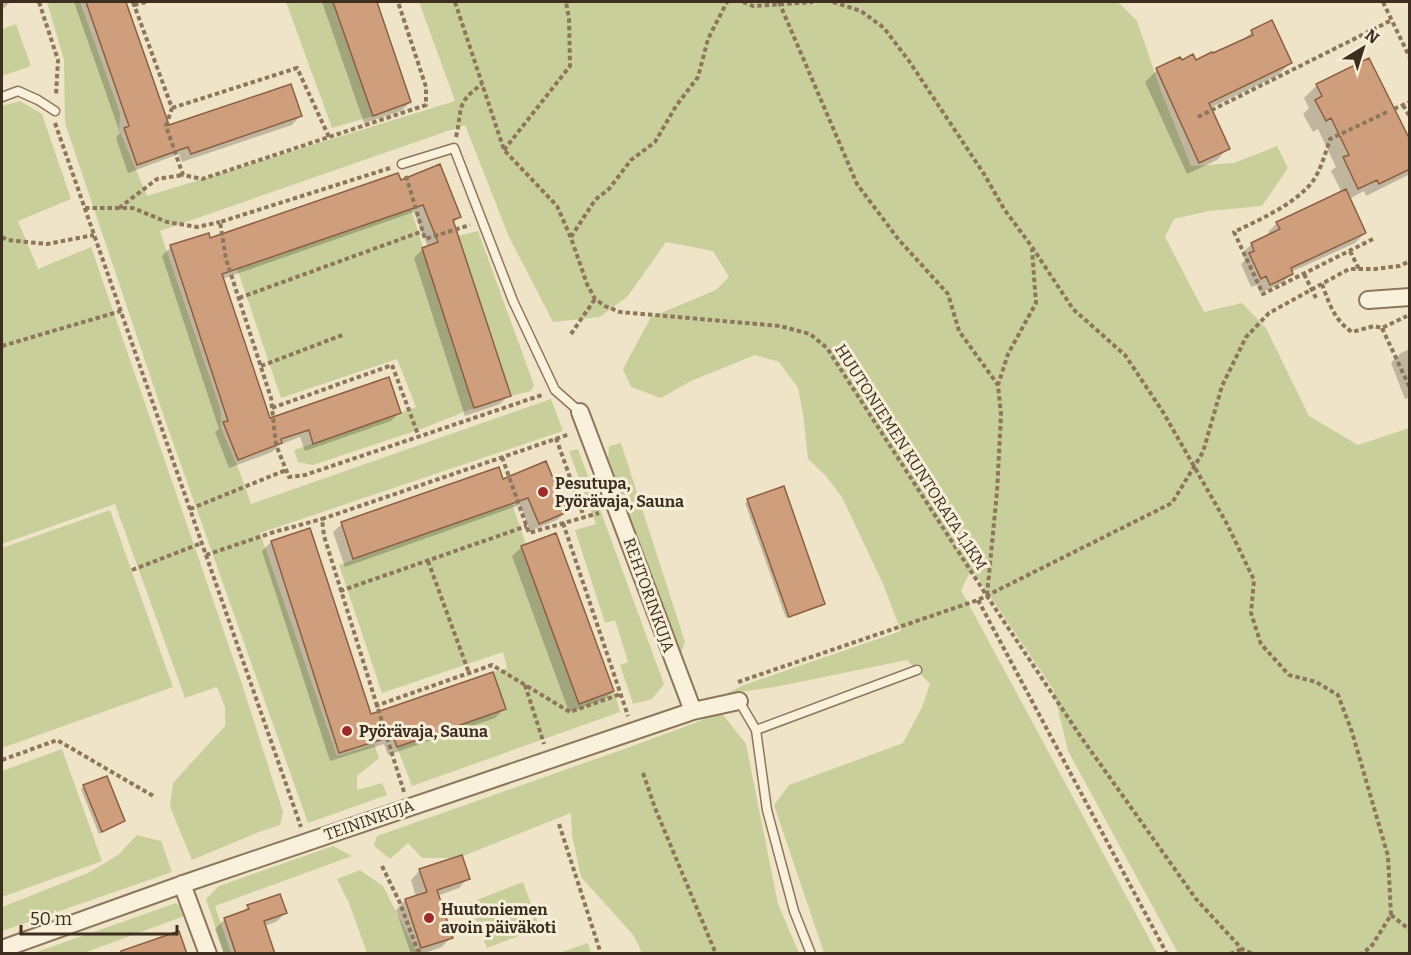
<svg xmlns="http://www.w3.org/2000/svg" width="1411" height="955" viewBox="0 0 1411 955" font-family="Bitter,serif">
<style>
.green{fill:#c9cf9b}
.shadow{fill:#0003}
.building{fill:#cf9f7d;stroke:#8d5f41;stroke-width:1.5}
.lines{fill:none;stroke-linecap:round;stroke-linejoin:round}
.lane-casing{stroke:#8d765c;stroke-width:11}
.street-casing{stroke:#8d765c;stroke-width:20}
.path{stroke:#8d765c;stroke-width:4;stroke-dasharray:4.5 3;stroke-linecap:butt}
.lane{stroke:#faf1dc;stroke-width:8}
.street{stroke:#faf1dc;stroke-width:16}
.poi-dot{fill:#9e2a2b;stroke:#f7eed8;stroke-width:2}
.labels{text-anchor:middle;dominant-baseline:central;stroke-width:6;stroke-linejoin:round;paint-order:stroke}
.street-label{font-size:16px;fill:#3d2e20;stroke:#f7eed8}
.poi-label{font-size:16px;font-weight:bold;fill:#3d2e20;stroke:#f7eed8;text-anchor:start}
</style>
<rect width="100%" height="100%" fill="#f0e4c8"/>
<path class="green" d="M47 2H80L120 113 119 129 147 196 455 101 419 2H1118L1137 21 1161 91 1191 166 1234 163 1277 146 1288 168 1262 206 1209 211 1174 219 1165 237 1204 312 1242 303 1266 328 1309 416 1358 445 1409 428V953H1178L1068 751 1053 689 972 569 961 590 1157 953H824L774 805 789 785 903 743 922 707 930 684 907 660 775 687 725 694 744 685 901 631 883 584 842 497 825 475 808 459 803 414 798 388 779 362 755 355 691 381 661 398 631 387 623 369 651 317 716 290 729 277 713 251 666 242 628 296 600 317 553 322 509 237 465 125 160 231 221 411V428L239 470 251 504 551 399 563 431 260 533 337 756 374 744 379 758 357 776V790L382 783 387 795 308 823 164 417 65 123 64 60Z
M286 2H333L373 116 332 128Z
M16 24 31 66 2 76V29Z
M20 101 42 114 71 199 18 221 38 269 91 247 240 678 283 812 280 825 259 832 192 860 170 807 173 783 225 726V707L217 687 185 698 115 504 2 544V106Z
M411 209 474 408 424 428 313 465 298 462 294 450 416 407 397 359 281 398 237 268Z
M478 231 534 385 531 391 511 396 458 236Z
M621 443 685 642 681 653 675 657 608 461 609 446Z
M578 449 664 684 652 699 633 704 620 665 628 662 615 620 605 623 575 530 596 524 569 451Z
M512 504 526 544 521 546 579 704 614 691 620 712 412 786 397 747 506 709 493 672 507 668 503 652 382 693 339 565Z
M110 510 173 687 2 748V548Z
M720 711 746 744 778 904 799 953H642L634 936 581 877 572 835 571 813 458 858H422L408 843 390 859 374 846 377 836 627 748 700 721Z
M62 749 102 861 2 897V771Z
M137 835 161 841 172 872 2 931V907L88 873 118 855Z
M333 846 352 856 215 906 231 953H224L206 899 219 886Z
M360 870 383 886 417 953H367L349 903 337 879Z
M523 882 540 928 487 948 469 903Z
M176 903 185 909 187 915 84 953 31 954Z
M588 943 591 953H559Z"/>
<path class="shadow" d="M2 2H10L2 10Z
M74 2H124L168 127 300 116 292 125 182 162 179 154 128 173 116 138 120 133Z
M322 2H375L410 102 401 111 364 123Z
M1271 22 1290 63 1278 75 1210 108 1228 148 1217 160 1187 174 1145 82 1157 70 1179 59 1181 62H1195L1241 42 1252 32Z
M1317 85 1410 144V174L1366 196 1364 191 1349 199 1365 233 1355 243 1291 272V274L1282 283 1260 293 1257 285 1251 287 1241 264 1245 260 1242 253 1252 244 1269 236 1268 232 1277 223 1342 193 1331 171 1336 167 1318 129 1313 132 1303 114 1309 108 1304 98Z
M400 182 459 217 453 223 509 395 500 404 465 416 414 258 423 249 428 247 414 212 222 279 269 420 400 412 391 421 305 451 300 437 279 445 272 452 229 468 215 432 219 429 162 256 171 247 209 239Z
M1410 349V397L1405 399 1391 363 1401 353Z
M498 469 502 481 566 512 557 520 530 531 520 505 345 567 333 532 342 524Z
M748 501 824 603 821 606 786 618 745 503Z
M309 530 370 716 504 709 495 718 388 755 384 744 330 761 262 551 271 542Z
M522 547 613 691 603 700 569 712 512 556Z
M84 787 123 821 99 834 81 789Z
M420 870 468 878 459 888 437 896 451 937 442 947 422 954H411L396 910 405 900 416 897 411 880Z
M248 906 286 913 276 922 264 926 270 954H224L215 929 225 919 241 914Z"/>
<path class="building" d="M86 2H126L169 125 291 84 302 116 191 154 188 147 137 165 124 128 129 126Z
M333 2H377L411 102 373 116Z
M1272 20 1292 63 1209 103 1230 149 1199 163 1156 68 1180 57 1182 60 1193 54 1196 60 1212 52 1213 53 1253 35 1251 30Z
M1369 58 1410 140V169L1379 184 1377 180 1358 189 1343 157 1349 155 1331 118 1326 121 1315 100 1322 96 1316 84Z
M440 164 461 217 453 220 511 396 474 408 422 248 438 242 423 205 222 274 270 418 389 377 401 413 313 444 309 430 281 439 282 443 238 460 223 422 228 421 170 245 209 233 210 238 398 173 401 180Z
M1346 189 1366 233 1291 268 1293 274 1270 285 1266 276 1261 279 1249 253 1254 251 1251 243 1280 229 1276 222Z
M546 461 567 512 539 524 528 498 353 559 341 522 499 467 503 479Z
M784 486 825 604 789 617 747 499Z
M310 528 371 714 493 672 506 709 397 747 393 736 339 753 271 541Z
M556 533 614 691 579 704 521 546Z
M107 776 125 821 102 832 83 785Z
M462 855 470 879 437 890 453 938 421 948 405 899 427 892 419 869Z
M280 894 287 913 264 921 275 954H236L224 918 249 909 247 905Z
M179 931 187 954H121V951Z"/>
<g class="lines">
<defs>
<path id="lane" d="M2 97 18 91 38 100 55 111
M402 164 454 148 513 301 555 390 580 412
M739 701 756 730 767 810 794 911 811 954
M756 730 917 670"/>
<path id="street" d="M1368 300 1410 297
M580 412 693 711
M182 884 208 954
M2 949 189 882 693 711 739 701"/>
</defs>
<use href="#lane" class="lane-casing"/>
<use href="#street" class="street-casing"/>
<path class="path" d="M39 2 58 60 56 95
M133 2 172 108 166 126 183 175 202 179 426 105V87L398 2
M455 2 504 150 557 206 571 238 587 284 595 299 605 306 620 312 780 326 810 334 827 348 987 596 1081 737 1196 899 1242 949 1253 954
M743 2 753 6 813 2
M779 2 857 184 899 240 948 294 959 331 998 385
M833 2 861 11 884 28 909 61 984 174 1004 209 1032 247 1073 309 1125 355 1163 412 1227 524 1254 580 1251 613 1261 644 1289 675 1316 682 1338 695 1352 732 1388 856 1391 915 1371 947 1361 954
M1383 2 1410 58
M134 5 146 2
M1403 105 1410 117
M172 108 297 68 329 137
M1394 109 1410 102
M1198 117 1392 20
M55 123 301 827
M456 137C463 107 455 104 482 84
M504 150 570 66 569 19 566 2
M390 168 220 222 226 259 271 398 276 445 289 477 305 475 542 395
M406 176 425 239 470 225
M85 208H133L167 222 197 227 220 222
M119 208 157 179 183 175
M2 237 7 240 47 244 94 235
M571 237 595 200 609 189 631 160 655 142 676 106 698 77 708 39 727 2
M1373 239 1263 294 1234 232C1259 220 1289 207 1309 186 1320 174 1325 154 1330 139L1387 112
M1350 251 1359 269
M1304 274 1316 298
M1322 284C1329 303 1334 320 1352 332L1374 326 1382 328 1407 316
M239 298 423 231
M1382 328 1410 388
M571 334 595 299
M2 346 121 311
M261 366 345 334
M272 408 392 365 419 437
M556 438 584 517
M502 457 529 533 599 513
M190 509 286 470
M563 523 628 716
M206 555 274 532 322 519
M428 561 469 673
M132 570 202 543
M340 591 527 526
M987 595 997 492 1001 415 998 385 1008 354 1036 303 1032 249
M978 600 1167 954
M738 682 978 600 1172 503 1203 452 1222 386 1246 337 1269 313 1349 269H1375L1399 266 1410 261
M525 685 544 744
M375 706 492 665 570 712 621 694
M2 760 57 740 155 797
M643 773 655 808 716 954
M404 792 324 536 322 519 570 434
M559 824 601 954
M382 866 400 903 417 949 422 954
M1391 915 1410 930
M1230 954 1242 949"/>
<use href="#lane" class="lane"/>
<use href="#street" class="street"/>
</g>
<g class="poi-dot">
<circle cx="543" cy="492" r="6"/>
<circle cx="347" cy="731" r="6"/>
<circle cx="429" cy="918" r="6"/>
</g>
<g class="labels">
<g class="street-label">
<text transform="translate(911 457) rotate(57)">HUUTONIEMEN KUNTORATA 1,1KM</text>
<text transform="translate(649 595) rotate(70)">REHTORINKUJA</text>
<text transform="translate(369 820) rotate(-19)">TEININKUJA</text>
</g>
<g class="poi-label">
<text x="555" y="483">Pesutupa,<tspan x="555" dy="18">Pyörävaja, Sauna</tspan></text>
<text x="359" y="731">Pyörävaja, Sauna</text>
<text x="441" y="909">Huutoniemen<tspan x="441" dy="18">avoin päiväkoti</tspan></text>
</g>
</g>
<rect width="1411" height="955" fill="none" stroke="#3d2e20" stroke-width="6"/>
<g transform="translate(1363 48) rotate(38)" stroke="#f7eed8" stroke-width="4.5" paint-order="stroke">
<path d="M0-4.5L10 22L0 15L-10 22Z" fill="#3d2e20"/>
<text y="-9" font-size="16" font-weight="bold" text-anchor="middle" fill="#3d2e20">N</text>
</g>
<path d="M21 925v9h156v-9" fill="none" stroke="#3d2e20" stroke-width="3"/>
<text x="30" y="925" font-size="18" fill="#3d2e20" stroke="#f7eed8" stroke-width="4.5" paint-order="stroke">50 m</text>
</svg>
